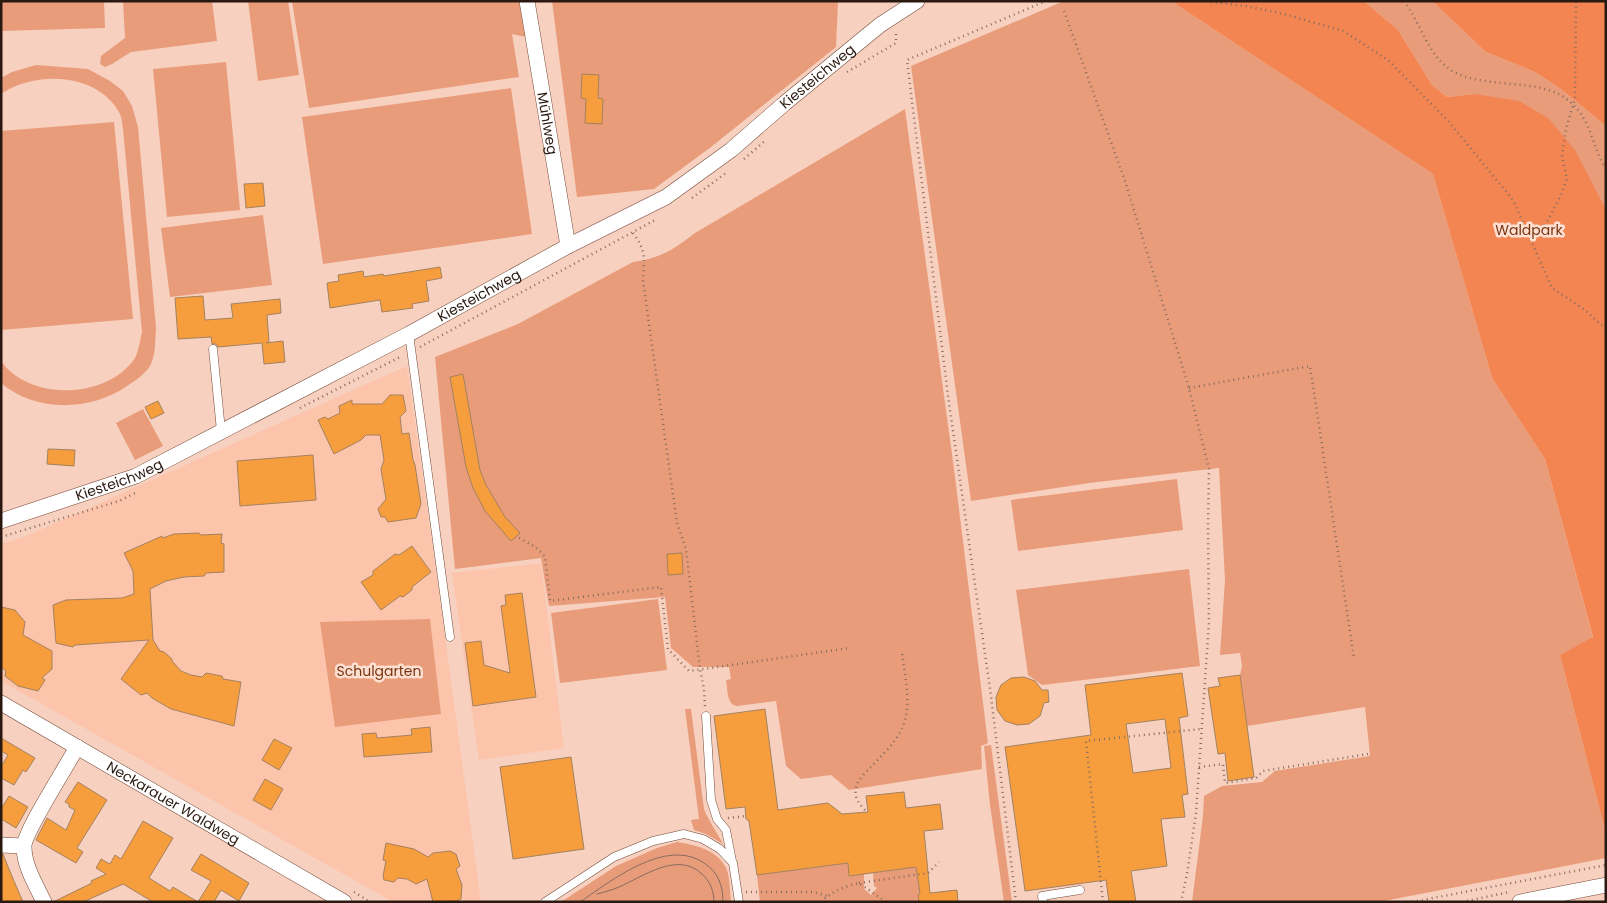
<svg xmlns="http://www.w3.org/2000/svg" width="1607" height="903" viewBox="0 0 1607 903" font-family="Poppins,sans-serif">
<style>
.built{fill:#fdc4ac}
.green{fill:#e89c7a}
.forest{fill:#f28552}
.building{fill:#f69e3d;stroke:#a48160;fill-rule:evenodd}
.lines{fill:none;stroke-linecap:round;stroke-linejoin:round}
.lane-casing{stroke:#724937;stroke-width:9}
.street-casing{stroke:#724937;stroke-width:16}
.path{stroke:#886c60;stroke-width:2.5;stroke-dasharray:1 4;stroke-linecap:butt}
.lane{stroke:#fff;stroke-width:8}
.street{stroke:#fff;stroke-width:15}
.tram{stroke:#886c60;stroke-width:1}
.labels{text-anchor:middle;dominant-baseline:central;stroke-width:5;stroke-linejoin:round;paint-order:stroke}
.street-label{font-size:14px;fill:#2a1911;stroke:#fee0d3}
.park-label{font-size:14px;fill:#7a3510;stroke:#fee0d3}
</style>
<rect width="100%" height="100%" fill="#f8d0bf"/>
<path class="built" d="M407 366 442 615 481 902H393L1 681V544L24 537Z
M541 563 564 748 479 760 452 573Z"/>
<path class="green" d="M1 1H104L105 28 1 31Z
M123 1H212L217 41 131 52 112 64 105 67 100 64 101 56 125 38Z
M248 1H288L299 75 258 81Z
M292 1H519L526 37 512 34 519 77 309 108Z
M552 1H838L836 47 711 147 654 189 577 197Z
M1064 1H1171L1433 174 1492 378 1545 459 1593 638 1560 655 1606 834V858L1379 902H1192L1203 816 1204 796 1222 786 1262 782 1275 771 1370 756 1365 707 1247 726 1240 675 1242 666 1240 653 1220 655 1225 580 1219 468 1089 483 971 501 911 66Z
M1364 1H1432L1486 52 1535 72 1561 89 1606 126V210L1600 201 1474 94 1447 97 1432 85 1398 30Z
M226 62 240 210 167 217 153 69Z
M36 65 88 69 110 81 123 91 132 106 138 127 156 328C155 341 156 354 150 366 145 374 135 381 127 386 91 411 36 413 1 383V361C30 402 108 399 135 358 139 350 140 340 142 332L123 129C122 124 122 118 120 114 99 73 36 70 1 94V78L12 72Z
M511 88 532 234 323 264 302 117Z
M905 109 954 469 988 743 981 746 982 769 849 790 831 775 801 779 786 766 776 701 737 706C726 704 728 689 726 680L731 679 729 667H693L671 648 665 597 549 606 541 558 455 569 435 357 518 324 633 262C661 258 673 250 695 233Z
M114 122 133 319 1 330V131Z
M263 215 272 285 170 297 161 228Z
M143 409 163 446 135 460 116 423Z
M1177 479 1183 530 1018 551 1011 500Z
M1189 569 1200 666 1042 685 1028 675 1016 590Z
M658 599 667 670 560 683 551 613Z
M430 619 441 714 335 727 320 622Z
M691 709 704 809C709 822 717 832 723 844L706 834 694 830 691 820 699 819 685 709Z
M991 745 1012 902H1004L990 805 984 746Z
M677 842C695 845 715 849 725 866 730 873 730 893 731 902H561L616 866 657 848Z
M848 863 849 876 864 874V889L871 895 877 888 874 886 873 873 916 867 921 902H760L757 875Z"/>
<path class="forest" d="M1171 1H1364L1398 30 1432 85 1447 97 1474 94 1519 101 1548 118 1575 150 1606 210V834L1560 655 1593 637 1545 459 1492 378 1433 174Z
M1432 1H1606V126L1561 89 1535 72 1486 52Z"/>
<path class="building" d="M582 74 599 75 598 98 603 99 602 124 585 123 586 99 581 98Z
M263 183 265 206 246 208 244 184Z
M440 267 442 278 426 281 429 301 412 304 413 308 382 312 380 300 330 308 327 283 339 281 338 275 363 271 364 277 383 274 384 276Z
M203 296 205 320 233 318 231 304 280 299 281 313 267 315 269 342 266 343 283 341 285 362 264 364 262 343 218 347 216 344H212L211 337 178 339 175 298Z
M463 374 480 470 486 485 505 517 520 533 511 541 485 511 473 488 466 467 450 377Z
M390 395H403L406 411 400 417 402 434 409 433 413 460 415 465 421 504 416 518 388 522 385 517H381L378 509 386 499 381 469 384 460 380 435H366L361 440 334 454 318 420 325 417 328 419 340 413 339 406 352 400V404H382Z
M158 401 164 413 151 419 145 407Z
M48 449 75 450 74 466 47 464Z
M313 455 316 500 240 506 237 461Z
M199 533 201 535 222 534 221 543 224 544V572L206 573 204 576 184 577 166 581 150 589 153 640 160 651 164 652 172 659V661L181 671 191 675 202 677 206 673 222 676 223 679 241 682 234 726 171 709 152 698 147 693 141 695 121 679 149 640 75 645 73 647 56 643 53 605 66 600 122 598 134 594 133 571 124 553 162 536 163 538 174 534Z
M412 546 431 572 412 587V590L403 597 400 596 381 610 361 582 373 575V571L395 554 399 555Z
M682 553 683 574 668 575 667 554Z
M522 593 536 697 473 706 465 643 481 641 484 665 510 673 501 606 506 605 505 595Z
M1 607 15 610 25 622 23 635 52 651V669L42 678 45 680 38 691 18 686 5 676 6 671 1 667Z
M1182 673 1188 716 1179 718 1188 794 1182 795 1185 817 1161 819 1167 866 1131 871 1136 902H1109L1106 880 1025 891 1005 747 1091 735 1085 685ZM1165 719 1171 768 1133 773 1126 724Z
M1240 675 1254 777 1228 781 1225 753 1218 754 1208 688 1220 686 1218 678Z
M1024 677 1035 681 1042 690H1048L1049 702 1044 703 1040 716 1029 724 1017 725 1005 721 997 710 996 697 1001 685 1011 678Z
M765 709 778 810 828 803 842 814 868 812 866 796 904 792 906 808 940 804 943 829 924 831 930 893 957 890 958 902H919L918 895 920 894 916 867 849 876 848 863 757 875 749 821 746 819 745 807 726 809 714 716Z
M430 727 432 752 364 757 362 734 376 733 377 738 412 735 411 729Z
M1 738 35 758 26 772 23 770 14 785 1 778V767L8 755 1 751Z
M274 739 292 748 279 770 262 760Z
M571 757 584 849 513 859 500 767Z
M265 779 283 789 271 810 253 800Z
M78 782 107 800 77 848 83 852 76 863 36 840 47 818 66 830 75 810 69 807V804L65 802Z
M9 796 28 807 16 828 1 819V809Z
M143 821 173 838 149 878 170 891 173 887 198 902H153L123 884 83 902H53L92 883 91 881 106 874 96 868 101 859 110 864 115 855 121 859Z
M386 843 414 849 428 857 433 853 450 851 456 854 460 866 456 869 462 885 461 899 456 901 433 902 427 879 416 884 407 879 398 878 394 882 384 880 383 876 386 861 383 860Z
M1 854H3L11 874 23 902H1Z
M201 854 249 883 239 901 221 890 214 902H198L211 881 191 870Z"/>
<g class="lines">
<defs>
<path id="lane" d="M409 334 450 637
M213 349 221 431
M706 716 711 800 717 819 726 830 732 861
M545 902 614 857 653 841 684 834 703 839 720 849 733 863 739 902
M1043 902 1042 896 1080 890"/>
<g id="street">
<path id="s1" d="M527 1 568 246"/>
<path id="s2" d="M1 521 136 476 409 334 568 246 666 197 731 150 785 103 880 25 917 1"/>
<path id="s3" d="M1 703 344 902"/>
<path d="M1 845 23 846"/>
<path d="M44 902C36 885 24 866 24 847 23 834 68 764 77 747"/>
<path d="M1520 902 1606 885"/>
</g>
</defs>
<use href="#lane" class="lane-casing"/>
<use href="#street" class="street-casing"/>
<path class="path" d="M1201 1 1246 6 1284 14 1343 31 1388 60 1449 122 1513 200 1552 288 1585 310 1606 329
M1404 1C1422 25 1427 56 1454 72 1469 80 1486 81 1502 83 1540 87 1570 87 1588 127 1591 133 1593 141 1596 148 1598 155 1602 162 1606 169
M1064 11 1125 181 1189 388 1209 469 1208 527 1209 622 1196 813 1187 874 1181 902
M847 72 896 43V31
M744 159 766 140
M692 198 726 173
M633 233C647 251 644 260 643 281L677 523 686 549 700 669 704 689 705 707
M1532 241 1548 220 1560 197 1567 179 1562 156 1566 129 1575 98 1576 1
M420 347 657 219
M1189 388 1310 366 1354 658
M300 408 402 356
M1 537 119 501 135 493
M519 538C529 543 539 548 545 557L550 601 661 587 668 649 689 671 850 648
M1199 767 1223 764 1225 783 1256 778 1263 771 1368 754
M865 810C858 803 853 795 857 785 859 778 866 772 871 767 884 753 900 739 905 720 911 699 904 673 902 651
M728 818 746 816
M859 883 928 873 939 862
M354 892 370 902
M746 892H813L827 896
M821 902C831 892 845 886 859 883L886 902
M1016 902 991 696 948 396 907 60 1046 1
M1103 902 1086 741 1201 729
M1412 902 1606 865
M1462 902 1509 892"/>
<use href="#lane" class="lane"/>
<use href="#street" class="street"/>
<path class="tram" d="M597 894C605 892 612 890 619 887 644 876 678 851 702 874 710 881 714 891 714 902
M580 902C611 881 666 837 704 863 718 872 723 885 723 902"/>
</g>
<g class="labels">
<g class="street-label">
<text stroke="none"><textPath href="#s2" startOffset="935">Kiesteichweg</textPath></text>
<text stroke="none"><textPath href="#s1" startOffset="124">Mühlweg</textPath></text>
<text stroke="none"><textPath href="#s2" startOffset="530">Kiesteichweg</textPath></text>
<text stroke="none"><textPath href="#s2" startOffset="125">Kiesteichweg</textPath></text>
<text stroke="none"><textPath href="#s3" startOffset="199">Neckarauer Waldweg</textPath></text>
</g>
<g class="park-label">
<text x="1529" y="230">Waldpark</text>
<text x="379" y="671">Schulgarten</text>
</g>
</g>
<rect width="1607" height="903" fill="none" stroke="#2a1911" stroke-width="5"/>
</svg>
